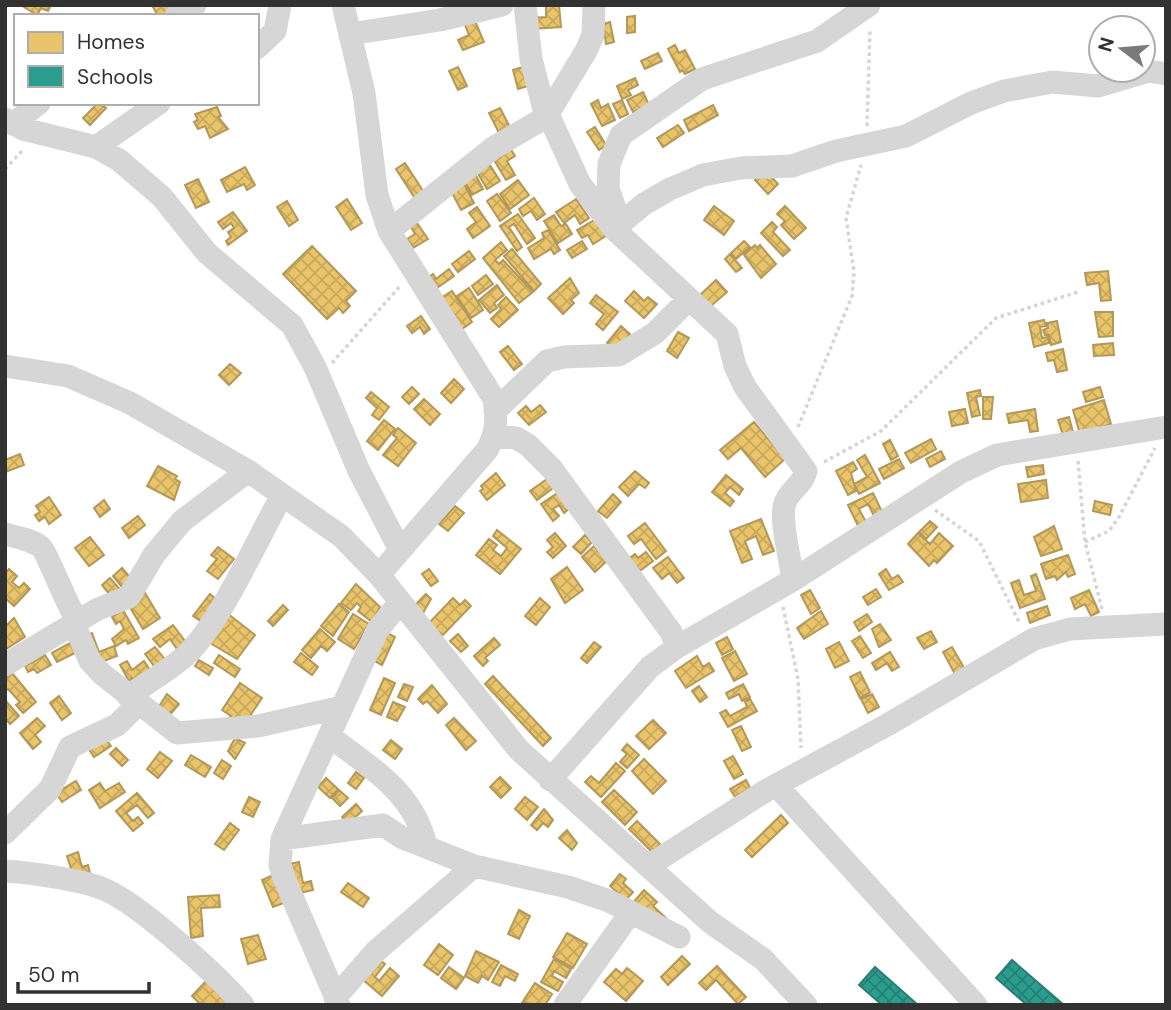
<svg xmlns="http://www.w3.org/2000/svg" width="1171" height="1010" viewBox="0 0 1171 1010" font-family="'DM Sans',sans-serif">
<style>
.homes{fill:url(#homes-cross-hatch);stroke:#b29859;stroke-width:2}
.schools{fill:url(#schools-cross-hatch);stroke:#2c7d73;stroke-width:2}
.lines{fill:none;stroke-linecap:round;stroke-linejoin:round}
.path{stroke:#d5d5d5;stroke-width:3.5;stroke-dasharray:3.5 3.5;stroke-linecap:butt}
.minor{stroke:#d6d6d6;stroke-width:23}
</style>
<defs>
<pattern id="homes-cross-hatch" width="8" height="8" patternUnits="userSpaceOnUse" patternTransform="scale(1.75)"><rect width="8" height="8" fill="#e9c46a"/><path d="M0 0l8 8M0 8l8-8" fill="none" stroke="#c8a95c"/></pattern>
<pattern id="schools-cross-hatch" width="8" height="8" patternUnits="userSpaceOnUse" patternTransform="scale(1.75)"><rect width="8" height="8" fill="#2a9d8f"/><path d="M0 0l8 8M0 8l8-8" fill="none" stroke="#258175"/></pattern>
</defs>
<rect width="100%" height="100%" fill="#fff"/>
<path class="homes" d="M21 5H51L48 11 41 8 37 15Z
M152 5H182L162 16H158Z
M546 5H559L561 27 533 29 532 18 546 17Z
M635 16V32L627 33V17Z
M475 21 484 42 463 50 458 40 469 35 465 25Z
M610 22 614 42 606 44 603 24Z
M675 45 679 53 685 50 695 69 685 74 682 70 680 72 668 49Z
M658 53 662 61 645 69 641 61Z
M458 67 467 86 458 90 449 71Z
M523 67 528 86 518 89 513 70Z
M635 78 638 85 628 90 631 95 622 99 617 86Z
M643 92 649 105 633 112 627 100Z
M598 100 601 108 608 104 615 120 602 126 591 104Z
M622 100 628 114 620 118 613 104Z
M98 103 106 108 90 125 83 118Z
M713 105 718 115 689 131 684 120Z
M217 107 221 116 218 117 228 129 210 138 205 126 198 129 194 122 198 120 195 114Z
M500 108 513 133 502 139 489 113Z
M678 125 684 133 663 147 657 138Z
M595 127 606 145 599 150 587 132Z
M508 145 515 156 507 161 515 175 506 180 491 155Z
M488 162 500 181 487 189 476 170Z
M405 163 427 197 418 203 396 169Z
M245 167 255 185 247 190 244 184 227 192 221 180Z
M473 170 483 189 472 195 462 176Z
M765 170 778 184 768 194 755 180Z
M198 179 209 202 196 208 185 185Z
M518 180 529 195 510 209 500 194Z
M463 182 474 203 461 210 450 189Z
M497 194 511 213 500 221 487 201Z
M534 198 545 214 537 220 531 211 523 216 519 209Z
M347 199 362 223 351 230 336 207Z
M576 199 589 218 580 224 575 215 564 223 556 212Z
M287 201 298 220 289 226 277 207Z
M714 206 734 221 724 235 704 220Z
M785 206 806 228 794 239 781 225 785 221 777 214Z
M477 207 490 226 473 238 467 229 476 222 469 213Z
M233 212 247 231 228 245 226 241 231 237 228 232 234 228 231 223 223 229 218 222Z
M518 214 535 238 527 244 514 224 509 227 522 247 517 251 500 226Z
M554 215 561 226 566 224 572 234 558 243 544 221Z
M596 219 606 236 593 244 588 235 582 238 577 230Z
M772 222 777 227 773 232 790 250 783 256 761 233Z
M417 223 428 239 413 248 407 239 415 234 411 227Z
M548 230 560 250 554 254 551 249 534 259 528 248 544 238 542 233Z
M582 241 587 249 572 258 567 250Z
M744 241 750 247 736 259 731 253Z
M501 242 507 250 495 260 499 264 503 260 533 292 519 303 483 258Z
M755 245 757 248 760 245 776 264 761 278 744 255Z
M312 246 356 291 346 301 350 306 343 313 339 308 327 319 283 274Z
M512 249 541 284 534 291 504 256Z
M469 251 475 259 458 272 452 264Z
M730 254 742 268 736 272 725 259Z
M449 269 454 276 434 290 426 279 433 274 436 279Z
M1108 271 1111 300 1101 301 1099 283 1087 285 1085 273Z
M486 275 493 284 478 295 472 286Z
M570 278 579 293 571 300 574 303 563 314 548 298Z
M716 280 727 292 710 307 699 296Z
M497 285 504 295 494 303 497 308 490 313 479 300Z
M469 288 483 310 471 318 457 296Z
M452 291 472 322 462 329 441 298Z
M634 291 644 301 648 297 657 304 644 318 625 301Z
M596 295 618 312 603 330 596 324 604 314 590 303Z
M506 297 518 310 499 327 491 319 501 309 498 305Z
M1095 312H1113V336L1099 337Z
M421 316 430 329 424 334 420 327 412 333 407 326Z
M1044 320 1046 326 1040 327 1042 338 1048 337 1049 343 1034 347 1029 323Z
M1057 321 1061 342 1051 345 1049 335H1045L1043 330 1048 328 1047 323Z
M621 326 630 334 616 351 607 343Z
M678 332 689 338 677 358 667 351Z
M1113 343 1114 355 1094 356 1093 345Z
M508 346 522 364 514 370 500 352Z
M1063 349 1067 370 1057 372 1054 360 1048 361 1046 353Z
M230 364 241 373 229 385 219 375Z
M454 379 464 389 451 403 441 393Z
M412 387 419 394 409 404 402 397Z
M1100 387 1103 397 1086 402 1083 392Z
M980 390 981 396 976 397 980 415 972 417 967 393Z
M371 392 389 407 379 420 372 415 377 408 366 398Z
M983 397H993L991 419H983Z
M424 399 440 414 430 425 414 409Z
M1104 400 1111 424 1080 434 1073 410Z
M540 405 546 412 529 425 518 413 526 406 531 412Z
M965 409 968 423 952 426 949 412Z
M1035 409 1038 431 1030 432 1028 420 1009 423 1007 414Z
M1069 417 1073 432 1063 435 1058 420Z
M384 420 395 429 378 450 367 441Z
M754 422 785 459 765 477 741 448 728 459 720 450Z
M398 428 416 443 398 466 383 455 397 438 393 435Z
M931 439 936 449 911 463 905 453Z
M890 440 898 456 891 460 883 444Z
M941 451 945 459 930 467 926 459Z
M20 454 24 465 5 472V460Z
M865 455 880 483 859 494 854 484 867 477 857 460Z
M899 459 904 468 884 479 879 469Z
M853 462 857 469 851 473 856 491 848 495 836 471Z
M1043 465 1044 474 1028 477 1026 467Z
M158 466 177 476 175 479 180 482 174 500 147 486Z
M635 471 649 483 645 488 639 484 628 496 619 487Z
M496 473 505 485 487 500 480 491 483 489 481 486Z
M726 475 743 489 739 495 730 487 725 493 734 501 730 506 712 492Z
M550 477 556 486 537 500 530 491Z
M1046 480 1048 498 1021 502 1018 484Z
M559 492 570 508 564 513 559 505 553 509 559 516 553 521 541 504Z
M873 493 884 516 876 520 868 504 859 509 867 524 859 528 848 505Z
M613 494 621 502 607 518 598 511Z
M49 497 61 515 49 524 45 517 39 521 35 515 40 512 36 506Z
M104 500 110 509 100 517 94 508Z
M1095 501 1112 505 1110 515 1093 511Z
M455 506 464 513 448 531 439 524Z
M138 516 145 525 129 538 122 528Z
M761 519 774 551 763 555 756 536 745 541 752 559 742 563 730 531Z
M930 521 937 527 926 539 919 532Z
M645 523 666 551 656 559 641 539 634 544 628 536Z
M1054 526 1062 549 1041 556 1034 537Z
M497 530 521 549 500 574 476 555 489 539 497 545 493 550 501 556 507 548 493 536Z
M555 533 566 546 553 558 547 552 553 547 547 540Z
M918 533 930 544 939 533 953 546 937 563 934 560 929 566 908 544Z
M585 535 592 542 581 554 573 547Z
M90 537 104 555 89 566 75 548Z
M594 546 607 561 595 572 582 557Z
M218 547 234 559 218 579 207 571 217 559 211 555Z
M646 552 653 561 637 573 627 560 635 554 638 558Z
M1068 555 1075 574 1068 577 1066 572 1057 580 1055 576 1046 579 1041 564Z
M668 557 684 578 677 583 669 573 662 579 653 568Z
M567 567 583 590 565 603 551 579Z
M122 568 136 584 126 592 113 576Z
M9 569 17 576 12 582 19 588 24 583 30 589 14 606 5 598V574Z
M429 569 438 581 431 586 422 574Z
M886 569 892 579 898 575 903 582 889 590 879 574Z
M1036 574 1045 599 1020 608 1011 583 1019 580 1024 595 1036 591 1031 576Z
M110 578 124 594 115 601 102 585Z
M356 584 380 607 372 622 358 611 361 607 357 603 351 610 341 603Z
M876 589 881 597 868 605 863 597Z
M810 590 820 608 811 614 801 595Z
M1089 590 1099 612 1091 616 1085 604 1075 609 1071 598Z
M145 593 160 618 143 629 128 604Z
M210 594 218 601 202 622 193 616Z
M426 594 431 599 423 613 415 605Z
M453 598 460 605 465 600 471 606 443 635 428 624Z
M540 598 550 607 536 625 525 616Z
M339 604 349 612 333 636 321 626Z
M283 605 288 610 273 626 268 621Z
M1047 606 1050 615 1030 623 1027 613Z
M123 610 139 638 128 644 126 640 116 646 112 639 124 629 120 621 116 624 112 617Z
M821 611 828 624 804 639 797 628Z
M227 613 255 635 237 659 210 643Z
M353 614 369 624 354 649 338 639Z
M867 614 872 622 859 631 854 622Z
M14 618 25 637 6 649 5 627Z
M880 624 891 640 879 647 872 629Z
M173 625 188 645 179 652 170 639 160 647 153 639Z
M320 629 335 642 327 651 321 646 311 658 302 650Z
M931 631 937 642 924 649 917 638Z
M385 632 395 637 382 665 371 659Z
M92 633 99 652 114 646 117 656 94 665 84 636Z
M458 634 468 646 461 652 450 641Z
M860 636 871 653 863 658 852 641Z
M727 637 733 649 722 655 716 643Z
M494 638 500 645 485 658 488 661 483 666 474 656Z
M594 642 601 647 587 663 581 658Z
M839 642 849 661 835 668 826 649Z
M70 643 75 653 57 662 52 653Z
M155 647 167 662 157 670 145 654Z
M952 647 966 671 956 676 943 652Z
M735 651 747 674 734 681 722 658Z
M890 652 899 667 892 671 887 663 876 670 872 663Z
M301 653 318 667 312 675 294 662Z
M45 655 51 665 37 673 34 669 28 672 25 666Z
M219 655 240 669 235 677 214 663Z
M697 656 703 667 709 663 714 671 686 688 675 671Z
M199 660 213 668 209 675 195 666Z
M127 661 132 670 144 661 152 673 136 684 132 678 129 681 120 665Z
M860 672 870 692 860 698 850 677Z
M12 673 36 702 23 713 16 705 20 702 8 689 5 691V678Z
M493 676 551 738 543 746 485 684Z
M384 678 395 683 381 715 370 710Z
M240 683 262 698 246 722 228 719 231 716 222 710Z
M404 684 413 687 407 701 398 697Z
M743 684 750 697 742 701 739 694 729 699 726 693Z
M432 685 447 704 438 713 427 701 423 704 418 699Z
M699 686 707 697 700 702 692 691Z
M167 694 179 704 162 724 158 708Z
M872 694 879 707 868 713 861 699Z
M59 696 71 713 62 720 50 703Z
M750 699 757 711 728 727 720 713 726 710 730 716 747 707 745 702Z
M5 700 19 716 10 724 5 718Z
M393 702 405 707 397 721 387 717Z
M37 718 45 726 35 735 41 742 33 749 20 733Z
M454 718 476 741 466 750 446 725Z
M653 720 666 733 649 749 636 736Z
M741 726 751 747 742 751 732 730Z
M105 738 111 746 94 757 88 748Z
M235 738 245 743 235 759 228 751Z
M391 740 402 749 395 759 383 750Z
M627 744 639 755 627 768 620 762 627 754 622 750Z
M116 748 128 760 122 766 110 754Z
M160 752 172 761 158 778 147 769Z
M191 755 211 767 205 777 185 765Z
M733 756 743 774 734 779 724 761Z
M644 759 666 781 653 794 632 771Z
M222 760 231 766 223 779 214 773Z
M616 763 625 771 601 797 585 782 591 776 599 783Z
M356 772 364 778 356 789 348 783Z
M500 777 511 788 501 798 490 787Z
M326 778 338 789 330 798 318 787Z
M746 780 750 788 735 797 730 789Z
M76 781 81 790 62 802 56 793Z
M100 783 105 791 119 783 125 792 100 808 89 790Z
M339 790 348 798 340 806 332 798Z
M614 790 637 812 625 825 602 802Z
M137 793 154 813 148 818 137 805 126 813 133 821 138 817 143 823 133 831 116 811Z
M249 797 260 802 253 817 242 812Z
M525 797 538 807 527 820 515 809Z
M356 804 362 811 348 824 342 817Z
M544 809 553 820 548 827 543 823 537 830 531 825Z
M781 815 788 823 752 857 745 850Z
M637 821 660 844 652 852 629 829Z
M230 823 239 830 224 850 215 844Z
M567 830 577 843 572 850 559 838Z
M78 852 82 867 88 865 90 873 74 878 67 856Z
M299 862 303 883 311 881 313 890 295 894 289 864Z
M620 874 626 879 623 883 633 892 626 900 610 886Z
M273 875 284 903 273 907 262 880Z
M348 883 369 898 363 907 341 892Z
M644 890 657 902 653 906 666 918 658 926 632 904Z
M219 895 220 907 201 908 203 936 191 938 188 897Z
M519 910 530 916 519 939 508 934Z
M567 933 587 944 573 968 553 957Z
M258 935 266 959 248 964 241 939Z
M439 944 453 955 438 975 424 965Z
M476 951 499 962 488 980 482 976 478 983 465 976Z
M682 956 690 964 668 985 661 977Z
M377 958 385 964 375 977 379 981 390 968 399 976 382 996 361 978Z
M554 959 571 969 566 978 554 971 552 976 563 982 558 991 541 982Z
M501 965 518 974 515 981 505 976 500 986 492 982Z
M717 966 746 997 738 1004 716 980 706 990 699 983Z
M449 967 464 978 456 989 441 978Z
M627 968 643 981 626 1001 604 982 616 969 622 974Z
M206 981 229 1005H201L192 996Z
M535 983 552 994 545 1005 522 1003Z"/>
<path class="schools" d="M1012 960 1064 1005H1027L996 978Z
M875 967 918 1005H882L859 985Z"/>
<g class="lines">
<path class="path" d="M867 126 870 29
M5 169 23 150
M332 363 401 285
M798 427 852 296 854 272 846 218 861 165
M1078 461 1085 542 1102 609
M824 462 881 431 996 318 1078 292
M935 510 979 541 1020 624
M1085 542 1109 531 1119 517 1155 448
M783 607 798 679 801 748"/>
<path class="minor" d="M343 5 364 93 377 195 389 231 494 399C497 419 497 432 487 450L379 575
M525 5 531 59 546 117
M176 16 195 5
M350 34 440 20 502 5
M257 48 275 31 280 5
M548 114 580 184 614 229 727 334 735 366 745 387 806 471C803 485 789 490 785 503 779 519 791 561 793 580
M5 119 23 129 96 147 119 160 162 197 207 253 292 325 315 367 359 471 400 550
M13 124 39 103
M96 147 159 103
M620 224 608 188 609 164 621 135 702 79 817 41 869 5
M614 229 644 204 670 189 703 175 741 168 792 166 836 151 906 136 971 103 1004 91 1052 82 1098 86 1149 71 1166 74
M389 231 493 148 546 117 586 51 593 35 594 5
M5 366 68 376 130 403 248 471 341 536 379 575 519 750 710 922 763 959 806 1005
M495 411 547 361 564 357 619 355 655 333 689 299
M495 436 516 438 528 445 552 469 671 632 677 647
M5 534C17 537 32 540 41 547 46 551 68 607 77 621
M74 624 90 661 102 674 177 733 258 726 342 707
M5 665 98 609 129 597 154 555 182 521 248 471
M128 696C147 683 168 671 185 656 219 626 258 538 282 495
M329 736C371 768 414 792 426 846
M550 780 650 667 677 647 793 580 961 472 997 455 1166 427
M776 785 976 1005
M5 833 50 789 70 747 117 725 138 704
M282 839 383 825 401 837 474 866 568 887 609 901 679 937
M648 866 767 790 887 725 1034 639 1070 629 1166 624
M5 871C27 872 81 880 101 888 137 901 217 975 243 1005
M335 998 375 952 474 866
M339 1005 284 878 280 865 282 839 377 631 400 602
M565 1005 631 912"/>
</g>
<rect width="1171" height="1010" fill="none" stroke="#323232" stroke-width="14"/>
<rect x="14" y="14" width="245" height="91" fill="#ffffff" stroke="#adadad" stroke-width="2"/>
<rect x="28" y="32" width="35" height="21" fill="#e9c46a" stroke="#adadad" stroke-width="2"/>
<text x="77" y="49" font-size="21" fill="#323232">Homes</text>
<rect x="28" y="66" width="35" height="21" fill="#2a9d8f" stroke="#adadad" stroke-width="2"/>
<text x="77" y="84" font-size="21" fill="#323232">Schools</text>
<g transform="translate(1122 49) rotate(286)"><circle r="33" fill="#ffffff" stroke="#adadad" stroke-width="2"/>
<path d="M0-5L12 26L0 18L-12 26Z" fill="#7a7a7a"/>
<text y="-10" font-size="19" font-weight="bold" text-anchor="middle" fill="#323232">N</text>
</g>
<path d="M18 982v10h131v-10" fill="none" stroke="#323232" stroke-width="3.5"/>
<text x="28" y="982" font-size="21" fill="#323232" stroke="#ffffff" stroke-width="5" paint-order="stroke">50 m</text>
</svg>
